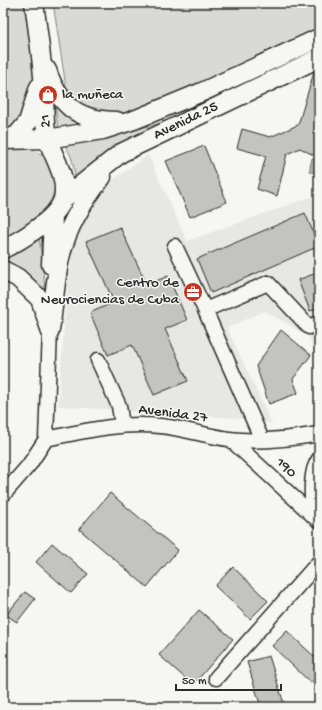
<svg xmlns="http://www.w3.org/2000/svg" width="322" height="710" viewBox="0 0 322 710" font-family="'Gochi Hand',sans-serif">
<style>
.built{fill:#e7e7e3}
.green{fill:#d9d9d5;stroke:#828280}
.water{fill:#aeaeab;stroke:#7a7a78}
.building{fill:#c3c3c0;stroke:#2b2b2b}
.lines{fill:none;stroke-linecap:round;stroke-linejoin:round}
.minor-casing{stroke:#2b2b2b;stroke-width:17}
.major-casing{stroke:#2b2b2b;stroke-width:21}
.minor{stroke:#f6f6f2;stroke-width:14}
.major{stroke:#f6f6f2;stroke-width:18}
.labels{text-anchor:middle;dominant-baseline:central;stroke-width:3;stroke-linejoin:round;paint-order:stroke}
.poi-label{font-size:15px;fill:#2b2b2b;stroke:#f6f6f2;text-anchor:start}
.street-label{font-size:15px;fill:#2b2b2b;stroke:#f6f6f2}
</style>
<rect width="100%" height="100%" fill="#f6f6f2"/>
<filter id="ink" filterUnits="userSpaceOnUse"><feTurbulence type="fractalNoise" baseFrequency=".025" numOctaves="2"/><feDisplacementMap in="SourceGraphic" scale="8" xChannelSelector="R" yChannelSelector="G"/><feConvolveMatrix kernelMatrix="1 2 1 2 8 2 1 2 1" color-interpolation-filters="sRGB"/></filter>
<g filter="url(#ink)">
<path class="built" d="M148 155 187 241 319 194V360L308 336 265 311 227 328 272 424 235 418 58 406 66 301 73 244 88 214 107 184Z"/>
<path class="green" d="M3 3H34L41 54 34 106 3 140Z
M53 3H319V27L169 98 126 114 104 113 80 104 66 87Z
M55 104 70 119 87 126 58 128Z
M167 121 75 178C74 165 72 155 64 144L95 141Z
M11 147 30 149 43 155C46 162 55 180 55 187 52 212 22 228 3 241V149Z
M39 236 46 296 27 273 3 260 21 250Z"/>
<path class="water" d="M312 158 319 159V173L309 172Z"/>
<path class="building" d="M319 70V158L300 148 287 154 277 196 257 189 266 156 237 148 242 129 270 137 298 125 314 72Z
M204 146 227 202 190 217 166 161Z
M305 213 319 246 211 293 197 259Z
M120 227 147 285 168 276 187 320 165 329 188 381 154 395 132 345 108 355 90 313 114 302 86 241Z
M319 272V308L310 311 298 280Z
M281 330 311 355 293 379 298 393 269 404 256 366Z
M110 493 178 550 147 587 79 529Z
M52 543 88 574 71 593 36 562Z
M233 567 268 601 250 619 215 586Z
M25 592 35 599 17 622 6 615Z
M199 610 233 639 193 685 159 655Z
M287 631 319 661V674L311 683 272 646Z
M269 656 285 707H261L247 662Z"/>
<g class="lines">
<defs>
<path id="minor" d="M175 246 205 310
M98 360 119 406 122 425
M46 439 50 330
M230 439 319 521
M262 440 205 310 268 283 309 327 319 323
M3 495 29 465 46 439C84 431 121 422 160 426 183 428 206 436 229 439 258 443 290 439 319 434
M313 516C312 500 309 472 319 459
M216 678 319 562"/>
<path id="major" d="M47 70C59 106 79 121 117 121
M3 140 47 139 103 130 134 120 202 92 319 38
M5 140 17 135 28 122 39 87
M63 199 121 153 319 58
M3 249C20 241 58 218 63 199 68 177 54 159 48 140 43 126 45 103 44 88 42 60 38 31 34 3
M51 265 53 215
M3 270 18 278 40 299 49 326
M50 330C54 305 55 278 61 254 68 225 84 200 102 177"/>
</defs>
<use href="#minor" class="minor-casing"/>
<use href="#major" class="major-casing"/>
<use href="#minor" class="minor"/>
<use href="#major" class="major"/>
</g>
</g>
<defs>
<symbol id="shop-disc" viewBox="-11 -11 22 22"><circle r="9.5" fill="#c8321e" stroke="#f6f6f2"/><path d="M-5-2.5h2.3a2.7 3.5 0 0 1 5.4 0H5L5.5 6h-11ZM-1.5-2.5h3a1.5 2.3 0 0 0-3 0Z" fill="#fff"/></symbol>
<symbol id="office-disc" viewBox="-11 -11 22 22"><circle r="9.5" fill="#c8321e" stroke="#f6f6f2"/><path d="M-6-3h4V-5.5h4V-3h4V5H-6ZM-1-4.5V-3h2v-1.5ZM-6 0V1H6V0Z" fill="#fff"/></symbol>
</defs>
<g fill-rule="evenodd">
<use href="#shop-disc" x="37" y="84" width="22" height="22"/>
<use href="#office-disc" x="182" y="281" width="22" height="22"/>
</g>
<g class="labels">
<g class="poi-label">
<text x="62" y="95">la muñeca</text>
<text x="179" y="283" text-anchor="end">Centro de<tspan x="179" dy="17">Neurociencias de Cuba</tspan></text>
</g>
<g class="street-label">
<text transform="translate(46 121) rotate(-94)">21</text>
<text transform="translate(186 121) rotate(-26)">Avenida 25</text>
<text transform="translate(173 414) rotate(7)">Avenida 27</text>
<text transform="translate(286 468) rotate(43)">190</text>
</g>
</g>
<rect width="322" height="710" fill="none" stroke="#f6f6f2" stroke-width="16"/>
<rect x="8" y="8" width="306" height="694" fill="none" stroke="#2b2b2b" stroke-width="1.5" filter="url(#ink)"/>
<path d="M176 684v6h105v-6" fill="none" stroke="#2b2b2b" stroke-width="2"/>
<text x="182" y="684" font-size="12" fill="#2b2b2b" stroke="#f6f6f2" stroke-width="3" paint-order="stroke">50 m</text>
</svg>
